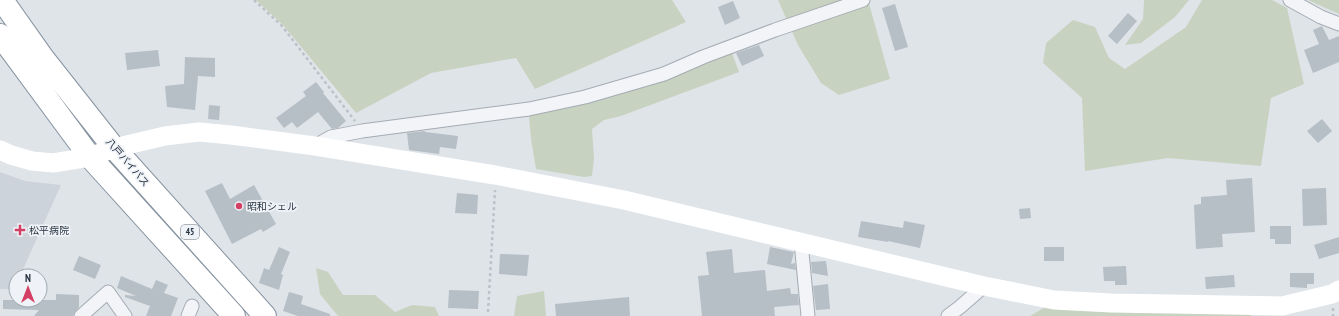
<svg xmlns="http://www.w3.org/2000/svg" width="1339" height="316" font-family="'PT Sans Narrow','Noto Sans JP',sans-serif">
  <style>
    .built { fill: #cdd3db }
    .green { fill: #c7d3c0 }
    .building { fill: #b6bec6 }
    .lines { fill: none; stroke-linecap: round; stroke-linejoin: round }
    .street-casing { stroke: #a4abb3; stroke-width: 15 }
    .highway-casing { stroke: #8693a0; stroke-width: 24 }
    .path { stroke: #bdc2c8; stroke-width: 2.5; stroke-dasharray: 3 3; stroke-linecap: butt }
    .street { stroke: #f2f4f7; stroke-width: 13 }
    .secondary { stroke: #fff; stroke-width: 19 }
    .highway { stroke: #fff; stroke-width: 22 }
    .poi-dot { fill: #d43f64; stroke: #eff3f7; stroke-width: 1.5 }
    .labels { text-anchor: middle; stroke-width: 3.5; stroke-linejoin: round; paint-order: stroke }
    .shield { fill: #eff3f7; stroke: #636d78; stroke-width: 1 }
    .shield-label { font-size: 9px; font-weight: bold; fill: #273341 }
    .street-label { font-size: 10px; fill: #273341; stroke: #eff3f7 }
    .poi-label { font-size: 10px; fill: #273341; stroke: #eff3f7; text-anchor: start }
  </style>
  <rect width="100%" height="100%" fill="#dfe4e9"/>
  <path class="built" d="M 0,172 L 25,181 L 61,185 L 20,276 L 16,276 L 16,284 L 14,289 L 0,289 Z"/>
  <path class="green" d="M 256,0 L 672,0 L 686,22 L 535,89 L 516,58 L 431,73 L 356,113 L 283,25 Z
    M 778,0 L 868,0 L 890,79 L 839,95 L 821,83 L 798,45 Z
    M 1144,0 L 1189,0 L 1175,17 L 1141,43 L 1125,45 L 1143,19 Z
    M 1202,0 L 1272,0 L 1287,8 L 1304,84 L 1271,98 L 1261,166 L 1168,158 L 1085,171 L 1082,98 L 1043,63 L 1046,43 L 1073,20 L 1095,27 L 1109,58 L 1125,69 L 1186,27 Z
    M 1308,0 L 1339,0 L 1339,14 L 1310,1 Z
    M 732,53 L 739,72 L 621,116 L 604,120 L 592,129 L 594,158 L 592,176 L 584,177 L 536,169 L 531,139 L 529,117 L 533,114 L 675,75 Z
    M 316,268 L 328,272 L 343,295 L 375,295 L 395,312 L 412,305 L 435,307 L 439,316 L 338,316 L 320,294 Z
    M 544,291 L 546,316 L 514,316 L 517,296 Z
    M 1047,306 L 1246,313 L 1252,316 L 1030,316 Z"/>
  <path class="building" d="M 733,1 L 740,18 L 725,25 L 718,7 Z
    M 895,4 L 908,47 L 895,51 L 882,8 Z
    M 1128,13 L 1137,21 L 1117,44 L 1108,36 Z
    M 1322,26 L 1329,40 L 1339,36 L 1339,62 L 1313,73 L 1304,50 L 1319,44 L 1313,30 Z
    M 759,45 L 764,56 L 742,66 L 736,53 Z
    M 158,50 L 160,66 L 127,70 L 125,53 Z
    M 185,57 L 215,58 L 215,77 L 198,76 L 195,110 L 167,107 L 165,86 L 184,84 Z
    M 316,82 L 324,92 L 323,93 L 346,121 L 338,128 L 332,129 L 318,112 L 297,128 L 292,122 L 284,128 L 276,118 L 306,96 L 303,92 Z
    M 209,105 L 220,106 L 219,120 L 208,119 Z
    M 1322,119 L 1332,131 L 1318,143 L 1307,131 Z
    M 425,131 L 425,132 L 458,136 L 456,149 L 440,147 L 439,154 L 409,150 L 407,133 Z
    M 1252,178 L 1255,232 L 1222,234 L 1223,247 L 1196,249 L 1194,205 L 1201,204 L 1201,197 L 1227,195 L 1226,180 Z
    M 222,183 L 230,199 L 254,185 L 276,224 L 263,232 L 261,229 L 232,244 L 205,191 Z
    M 1326,188 L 1327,225 L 1303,226 L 1302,189 Z
    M 457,193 L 478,195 L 477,214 L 455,213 Z
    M 1030,208 L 1031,218 L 1020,219 L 1019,209 Z
    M 861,221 L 903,228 L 904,221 L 925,225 L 920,248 L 888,241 L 888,242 L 858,237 Z
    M 1270,226 L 1291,226 L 1291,244 L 1275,244 L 1275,239 L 1270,239 Z
    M 1339,237 L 1339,253 L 1319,259 L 1314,245 Z
    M 279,247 L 290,252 L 281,274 L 283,275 L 279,290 L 259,283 L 264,268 L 269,270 Z
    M 770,247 L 794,252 L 791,264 L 795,263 L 796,270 L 767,264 Z
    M 1044,247 L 1064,247 L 1064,261 L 1044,261 Z
    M 732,249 L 734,273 L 765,270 L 767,291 L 790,288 L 791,294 L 798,294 L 799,305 L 774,307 L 775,316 L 702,316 L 698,276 L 709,275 L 706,252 Z
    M 500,254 L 529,255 L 527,276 L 499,274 Z
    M 79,256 L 101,265 L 95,279 L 73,270 Z
    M 826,261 L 828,276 L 812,273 L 811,262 Z
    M 1126,266 L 1127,285 L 1115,285 L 1115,281 L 1104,281 L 1103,267 Z
    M 1290,273 L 1314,273 L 1314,284 L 1307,284 L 1307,288 L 1290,287 Z
    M 1234,275 L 1235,287 L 1206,289 L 1205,277 Z
    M 121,276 L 152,289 L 156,280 L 168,285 L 164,293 L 178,298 L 171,316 L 146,316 L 150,306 L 125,297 L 125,295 L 136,296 L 117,288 Z
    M 828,284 L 830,309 L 816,310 L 813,286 Z
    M 449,290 L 479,291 L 478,309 L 448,308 Z
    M 289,292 L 303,296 L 301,304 L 330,314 L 330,316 L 298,316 L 283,311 Z
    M 56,294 L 79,295 L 79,307 L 74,313 L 73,316 L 34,316 L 39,310 L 3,309 L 3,300 L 56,300 Z
    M 629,297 L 630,316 L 556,316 L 555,304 Z"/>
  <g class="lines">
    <defs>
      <path id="street" d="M 1290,0 L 1321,17 L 1339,24
        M 315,146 L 331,137 L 362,131 L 529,109 L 585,97 L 664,74 L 703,57 L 775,30 L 863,0
        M 801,242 L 808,316
        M 81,316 L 108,292 L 125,316
        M 188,316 L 192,306
        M 948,316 L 960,307 L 984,286"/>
      <path id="highway" d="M 2,0 L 43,58 L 114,148 L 265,316
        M 0,35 L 90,157 L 234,316"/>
    </defs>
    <use href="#street" class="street-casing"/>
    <use href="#highway" class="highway-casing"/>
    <path class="path" d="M 254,0 L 282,26 L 355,121
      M 1333,308 L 1333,316
      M 488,312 L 495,190"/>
    <use href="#street" class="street"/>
    <path class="secondary" d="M 0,150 L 11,155 L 32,161 L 53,163 L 90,157 L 114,148 L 165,136 L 199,132 L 231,135 L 315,146 L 495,175 L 624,200 L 984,286 L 1054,300 L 1111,303 L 1282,306 L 1332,294 L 1339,290"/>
    <use href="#highway" class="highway"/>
  </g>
  <g class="poi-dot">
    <circle cx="239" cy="206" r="4"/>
    <path d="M18 224h4v4h4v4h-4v4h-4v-4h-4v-4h4z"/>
  </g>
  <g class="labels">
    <rect class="shield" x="181" y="225" width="18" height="14" rx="3"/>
    <g class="shield-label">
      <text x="190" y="235">45</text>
    </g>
    <g class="street-label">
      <text transform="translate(128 162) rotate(49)" y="4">八戸バイパス</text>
    </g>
    <g class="poi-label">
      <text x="247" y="210">昭和シェル</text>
      <text x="29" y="234">松平病院</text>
    </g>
  </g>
  <g transform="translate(28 288)"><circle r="19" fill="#eff3f7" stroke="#9fa6ae"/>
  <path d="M0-3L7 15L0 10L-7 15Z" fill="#d43f64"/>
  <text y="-6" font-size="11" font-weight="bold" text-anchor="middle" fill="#273341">N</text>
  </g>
</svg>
